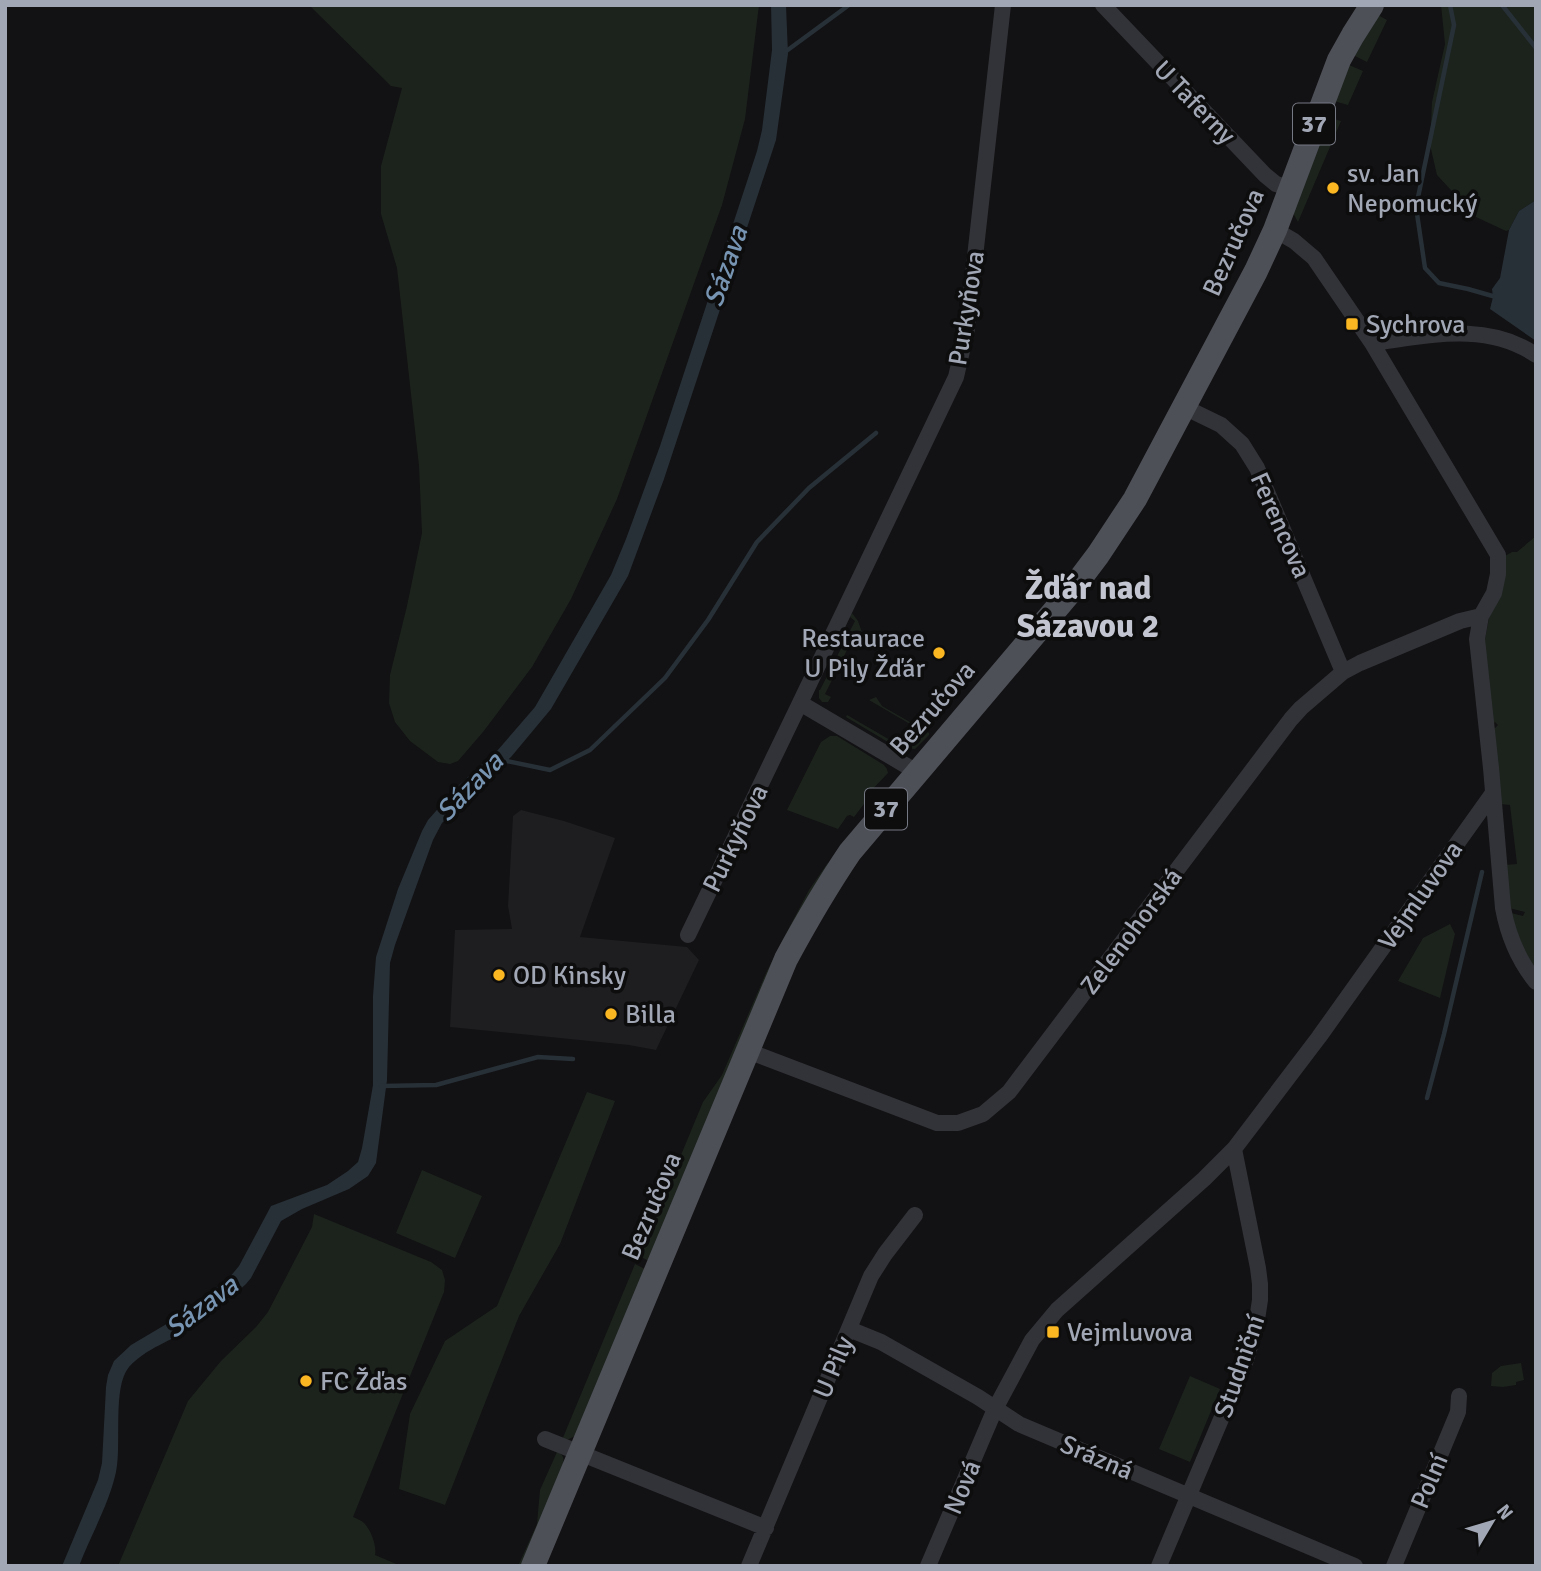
<svg xmlns="http://www.w3.org/2000/svg" width="1541" height="1571" font-family="Signika,sans-serif">
  <style>
    .built { fill: #1e1d20 }
    .green { fill: #1c231d }
    .water { fill: #273037 }
    .lines { fill: none; stroke-linecap: round; stroke-linejoin: round }
    .stream { stroke: #273037; stroke-width: 4.5 }
    .street { stroke: #323338; stroke-width: 16 }
    .primary { stroke: #4e5058; stroke-width: 24 }
    .poi-dot { fill: #fbb722; stroke: #0d0d0e; stroke-width: 2.5 }
    .labels { text-anchor: middle; stroke-width: 7; stroke-linejoin: round; paint-order: stroke }
    .shield { fill: #0d0d0e; stroke: #757983; stroke-width: 2 }
    .shield-label { font-size: 24px; font-weight: bold; fill: #a2a7b5 }
    .street-label { font-size: 26px; fill: #a2a7b5; stroke: #0d0d0e }
    .poi-label { font-size: 26px; fill: #a2a7b5; stroke: #0d0d0e; text-anchor: start }
    .water-label { font-size: 28px; font-style: italic; fill: #7795b2; stroke: #0d0d0e }
    .district-label { font-size: 33px; font-weight: bold; fill: #c3c6d0; stroke: #0d0d0e }
  </style>
  <rect width="100%" height="100%" fill="#121113"/>
  <path class="built" d="M 521,810 L 564,821 L 615,838 L 580,937 L 687,947 L 699,960 L 656,1050 L 629,1045 L 450,1027 L 455,930 L 512,929 L 508,906 L 513,816 Z"/>
  <path class="green" d="M 309,5 L 759,5 L 745,119 L 722,205 L 617,499 L 571,599 L 532,667 L 483,732 L 458,761 L 450,764 L 438,762 L 410,741 L 395,722 L 389,703 L 390,675 L 407,606 L 422,533 L 419,466 L 397,268 L 381,214 L 381,166 L 402,88 L 391,86 Z
    M 1441,5 L 1536,5 L 1536,200 L 1519,211 L 1509,230 L 1506,231 L 1476,217 L 1437,175 L 1430,145 L 1432,102 L 1445,44 Z
    M 1378,15 L 1387,20 L 1367,62 L 1353,55 Z
    M 1349,65 L 1363,71 L 1348,105 L 1334,101 Z
    M 1327,117 L 1341,121 L 1298,222 L 1293,213 Z
    M 1536,536 L 1536,973 L 1519,946 L 1507,912 L 1523,916 L 1525,912 L 1509,908 L 1504,865 L 1517,864 L 1510,805 L 1500,804 L 1491,732 L 1498,725 L 1495,722 L 1491,726 L 1484,645 L 1489,618 L 1505,556 L 1512,552 L 1517,552 Z
    M 852,613 L 858,621 L 864,638 L 861,644 L 852,640 L 825,694 L 831,697 L 828,702 L 822,702 L 819,698 L 819,690 L 820,690 L 855,621 L 850,617 Z
    M 876,697 L 882,706 L 929,733 L 929,735 L 915,749 L 898,748 L 846,717 L 847,715 L 897,744 L 905,732 L 912,732 L 915,727 L 869,700 Z
    M 830,736 L 837,736 L 884,765 L 887,769 L 888,773 L 865,797 L 867,800 L 854,817 L 850,815 L 847,816 L 838,829 L 787,810 L 821,742 Z
    M 829,861 L 817,889 L 649,1261 L 639,1256 L 703,1102 L 722,1075 L 766,973 L 782,941 L 809,890 Z
    M 1450,924 L 1455,934 L 1440,998 L 1398,981 L 1423,938 Z
    M 587,1092 L 615,1101 L 560,1244 L 519,1316 L 445,1505 L 399,1489 L 410,1414 L 445,1341 L 497,1306 Z
    M 422,1170 L 482,1196 L 455,1258 L 396,1233 Z
    M 314,1214 L 431,1262 L 442,1270 L 445,1280 L 444,1292 L 353,1517 C 357,1519 361,1520 364,1523 C 371,1530 377,1546 375,1555 L 401,1566 L 118,1566 L 188,1401 L 221,1361 L 256,1327 L 268,1312 L 312,1227 Z
    M 635,1264 L 645,1269 L 575,1436 L 567,1440 L 562,1440 Z
    M 1521,1363 L 1524,1380 L 1516,1382 L 1516,1385 L 1503,1387 L 1491,1386 L 1492,1373 L 1501,1366 Z
    M 1190,1376 L 1220,1389 L 1190,1462 L 1159,1449 Z
    M 557,1452 C 564,1455 564,1458 563,1465 L 522,1566 L 518,1566 L 537,1524 L 540,1490 Z"/>
  <path class="water" d="M 771,5 L 786,5 L 788,54 L 776,140 L 664,479 L 628,576 L 551,709 L 511,757 L 442,823 L 433,840 L 395,945 L 390,963 L 387,1080 L 376,1163 L 368,1176 L 349,1189 L 302,1209 L 281,1221 L 251,1278 L 246,1284 C 229,1299 211,1315 192,1327 C 172,1341 146,1348 129,1367 C 112,1387 122,1445 116,1472 C 109,1504 91,1535 79,1566 L 62,1566 L 98,1480 L 102,1463 L 106,1387 L 108,1375 L 114,1361 L 131,1345 L 180,1316 L 229,1278 L 239,1266 L 271,1206 L 327,1185 L 348,1171 L 358,1162 L 362,1148 L 373,1085 L 373,996 L 376,957 L 398,889 L 422,831 L 428,820 L 459,785 L 497,751 L 535,707 L 611,575 L 626,539 L 660,446 L 757,151 L 762,130 L 772,50 Z
    M 1536,200 L 1536,341 L 1490,309 L 1493,297 L 1492,289 L 1500,278 L 1509,230 L 1519,211 Z"/>
  <g class="lines">
    <path class="stream" d="M 1450,5 L 1454,25 L 1416,207 L 1425,268 L 1439,283 L 1468,289 L 1496,297
      M 1502,5 L 1536,48
      M 785,52 L 849,5
      M 502,760 L 550,770 L 590,750 L 665,678 L 708,620 L 757,542 L 809,488 L 876,433
      M 381,1086 L 436,1085 L 538,1057 L 573,1059
      M 1427,1098 L 1444,1034 L 1482,872"/>
    <path class="street" d="M 1103,5 L 1265,175 L 1276,184 L 1290,188
      M 1275,230 L 1294,241 L 1314,258 L 1372,343 L 1498,555 L 1498,574 L 1494,593 L 1481,616 L 1477,639 L 1491,768 L 1503,908 C 1508,935 1519,961 1536,982
      M 1372,343 C 1428,336 1486,321 1536,355
      M 1184,407 L 1221,425 L 1242,444 L 1257,468 L 1343,672
      M 917,772 L 800,703 L 956,377 L 967,329 L 1003,5
      M 688,935 L 800,703
      M 748,1051 L 937,1123 L 958,1123 L 983,1114 L 1009,1092 L 1291,719 L 1301,708 L 1343,672 L 1360,663 L 1460,621 L 1481,616
      M 849,1329 L 881,1342 L 978,1397 L 1019,1424 L 1355,1566
      M 545,1439 L 766,1528
      M 749,1566 L 871,1276 L 885,1254 L 915,1215
      M 928,1566 L 995,1409 L 1032,1340 L 1057,1310 L 1204,1179 L 1234,1149 L 1319,1037 L 1493,793
      M 1159,1566 L 1246,1360 L 1256,1326 L 1260,1300 L 1260,1284 L 1258,1268 L 1234,1149
      M 1394,1566 L 1458,1412 L 1459,1396"/>
    <path class="primary" d="M 533,1566 L 786,959 C 806,922 827,886 850,852 L 1067,596 L 1098,555 L 1135,499 L 1256,271 L 1275,230 L 1339,60 L 1353,35 L 1372,5"/>
  </g>
  <g class="poi-dot">
    <circle cx="1333" cy="188" r="7"/>
    <rect x="1345" y="317" width="14" height="14" rx="3.5"/>
    <circle cx="939" cy="653" r="7"/>
    <circle cx="499" cy="975" r="7"/>
    <circle cx="611" cy="1014" r="7"/>
    <rect x="1046" y="1325" width="14" height="14" rx="3.5"/>
    <circle cx="306" cy="1381" r="7"/>
  </g>
  <g class="labels">
    <g class="shield">
      <rect x="1293" y="103.5" width="42" height="41" rx="5"/>
      <rect x="865" y="788.5" width="42" height="41" rx="5"/>
    </g>
    <g class="shield-label">
      <text x="1314" y="132">37</text>
      <text x="886" y="817">37</text>
    </g>
    <g class="street-label">
      <text transform="translate(1195 102) rotate(46)" y="9">U Taferny</text>
      <text transform="translate(1233 242) rotate(-66)" y="9">Bezručova</text>
      <text transform="translate(966 308) rotate(-81)" y="9">Purkyňova</text>
      <text transform="translate(1281 525) rotate(66)" y="9">Ferencova</text>
      <text transform="translate(932 708) rotate(-49)" y="9">Bezručova</text>
      <text transform="translate(735 838) rotate(-64)" y="9">Purkyňova</text>
      <text transform="translate(1420 895) rotate(-55)" y="9">Vejmluvova</text>
      <text transform="translate(1131 931) rotate(-53)" y="9">Zelenohorská</text>
      <text transform="translate(651 1206) rotate(-67)" y="9">Bezručova</text>
      <text transform="translate(1239 1366) rotate(-71)" y="9">Studniční</text>
      <text transform="translate(833 1367) rotate(-67)" y="9">U Pily</text>
      <text transform="translate(1097 1457) rotate(23)" y="9">Srázná</text>
      <text transform="translate(1429 1481) rotate(-67)" y="9">Polní</text>
      <text transform="translate(962 1487) rotate(-67)" y="9">Nová</text>
    </g>
    <g class="poi-label">
      <text x="1347" y="182">sv. Jan<tspan x="1347" dy="30">Nepomucký</tspan></text>
      <text x="1366" y="333">Sychrova</text>
      <text x="925" y="647" text-anchor="end">Restaurace<tspan x="925" dy="30">U Pily Žďár</tspan></text>
      <text x="513" y="984">OD Kinsky</text>
      <text x="625" y="1023">Billa</text>
      <text x="1067" y="1341">Vejmluvova</text>
      <text x="320" y="1390">FC Žďas</text>
    </g>
    <g class="water-label">
      <text transform="translate(725 266) rotate(-71)" y="10">Sázava</text>
      <text transform="translate(469 786) rotate(-46)" y="10">Sázava</text>
      <text transform="translate(201 1306) rotate(-37)" y="10">Sázava</text>
    </g>
    <g class="district-label">
      <text x="1088" y="599">Žďár nad<tspan x="1088" dy="38">Sázavou 2</tspan></text>
    </g>
  </g>
  <rect width="1541" height="1571" fill="none" stroke="#a2a7b5" stroke-width="14"/>
  <g transform="translate(1492 1522) rotate(52)" stroke="#0d0d0e" stroke-width="5" paint-order="stroke">
  <path d="M0-5L12 26L0 18L-12 26Z" fill="#a2a7b5"/>
  <text y="-10" font-size="19" font-weight="bold" text-anchor="middle" fill="#a2a7b5">N</text>
  </g>
</svg>
